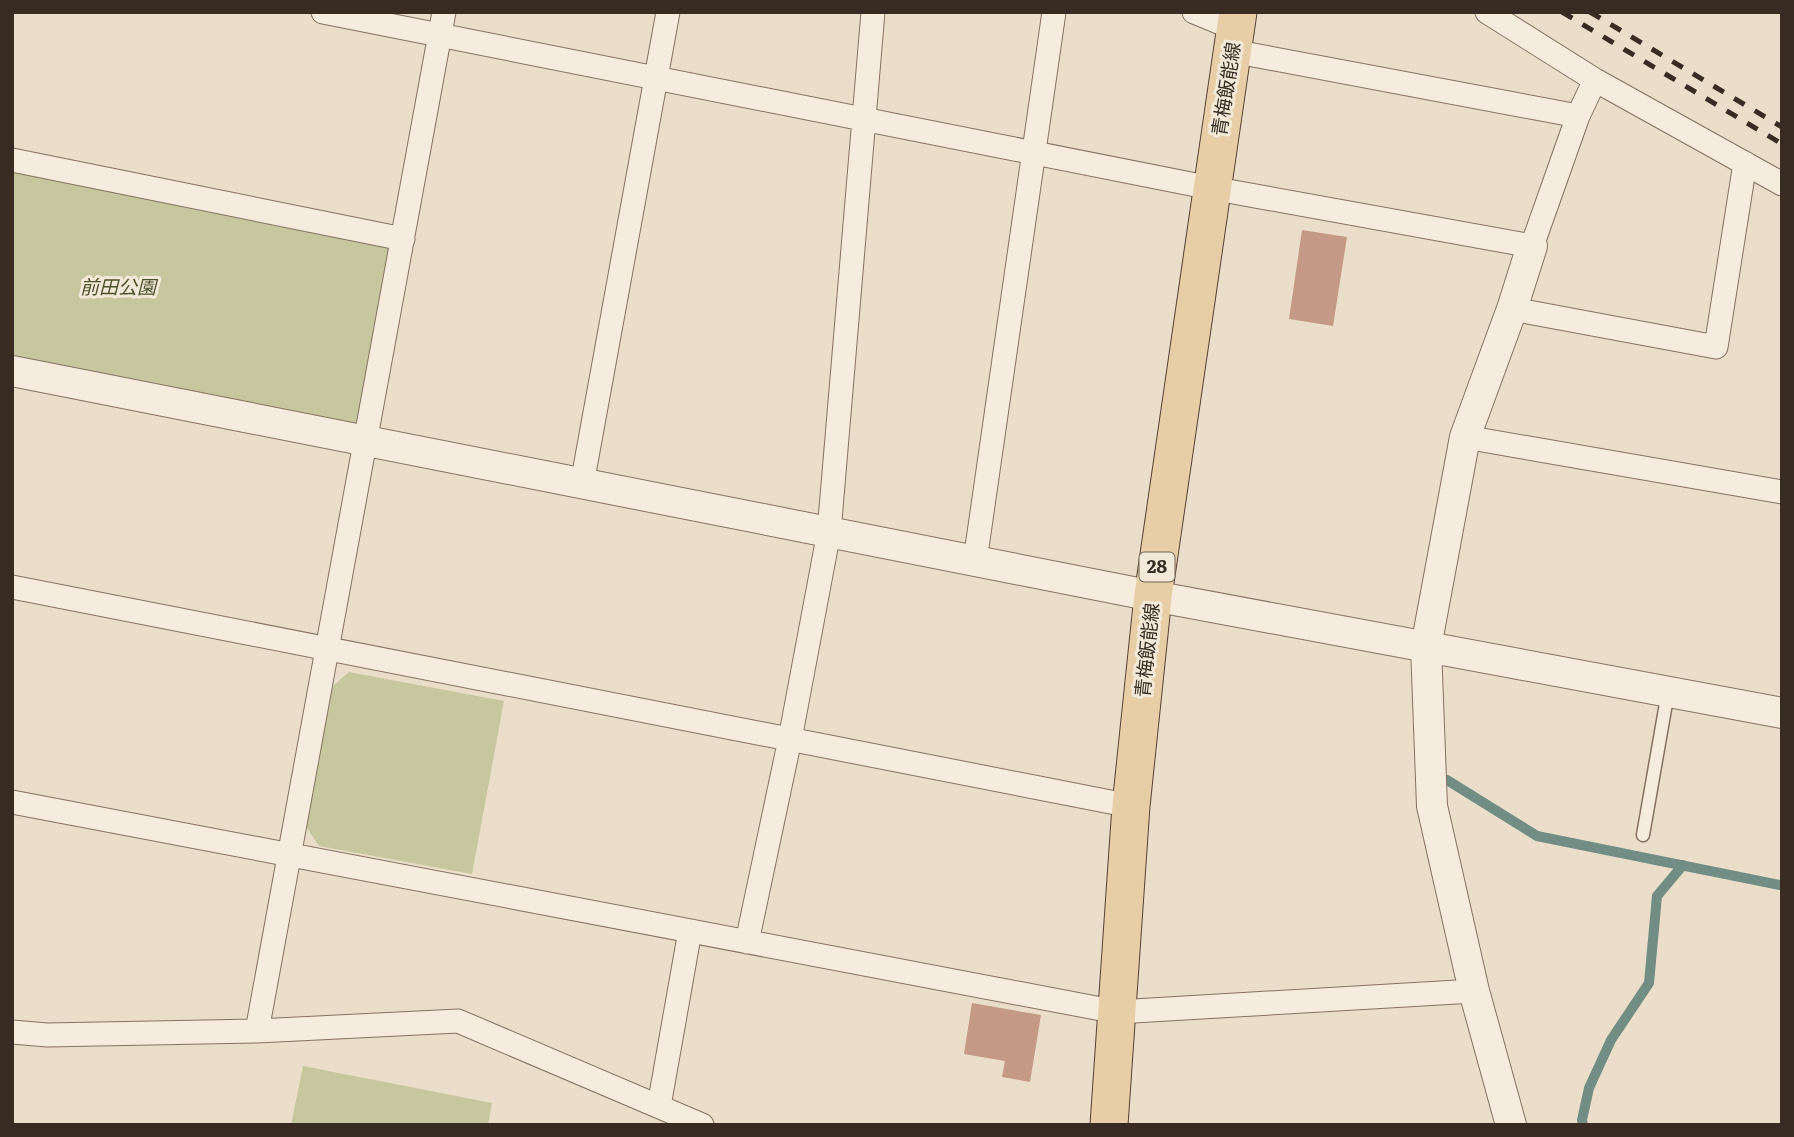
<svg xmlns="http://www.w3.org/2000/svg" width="1794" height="1137" font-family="Literata,'Noto Sans JP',serif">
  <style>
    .green { fill: #c6c79f }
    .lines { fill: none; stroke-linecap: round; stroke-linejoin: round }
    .stream { stroke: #718d84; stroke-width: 10 }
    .building { fill: #c49985 }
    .service-casing { stroke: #857160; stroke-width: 15 }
    .minor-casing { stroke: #857160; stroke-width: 25 }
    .tertiary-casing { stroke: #857160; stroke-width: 32 }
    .primary-casing { stroke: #544034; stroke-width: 39 }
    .service { stroke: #f6ecdd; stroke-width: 12 }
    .minor { stroke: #f6ecdd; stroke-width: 23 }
    .tertiary { stroke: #f6ecdd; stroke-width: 30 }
    .primary { stroke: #e8cea7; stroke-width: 37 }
    .rail { stroke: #372b22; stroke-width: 5; stroke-dasharray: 12 12; stroke-linecap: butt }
    .labels { text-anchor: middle; stroke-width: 6; stroke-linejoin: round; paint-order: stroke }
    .shield { fill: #f2e9d9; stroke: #6f6459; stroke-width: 2 }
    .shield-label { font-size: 18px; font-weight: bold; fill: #372b22 }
    .street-label { font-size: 19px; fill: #372b22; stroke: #f2e9d9 }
    .park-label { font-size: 19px; font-style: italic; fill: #4b512b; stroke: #f2e9d9 }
  </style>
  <rect width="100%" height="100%" fill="#eadeca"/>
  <path class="green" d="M 12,160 L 403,239 L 365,441 L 12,371 Z
    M 349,672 L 504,701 L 472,874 L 319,846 L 305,825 L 333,686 Z
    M 303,1066 L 492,1103 L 488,1125 L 291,1125 Z"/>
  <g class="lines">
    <path class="stream" d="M 1447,780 L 1537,836 L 1780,885
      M 1583,1125 L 1582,1120 L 1589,1088 L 1611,1040 L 1649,983 L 1657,896 L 1683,865"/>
  </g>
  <path class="building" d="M 1302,230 L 1347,237 L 1333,326 L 1289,319 Z
    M 972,1003 L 1041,1015 L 1030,1082 L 1002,1077 L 1005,1061 L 964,1054 Z"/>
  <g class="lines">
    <defs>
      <path id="service" d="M 1643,835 L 1668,692"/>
      <path id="minor" d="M 323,12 L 1211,188 L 1532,246 L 1578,116 L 1595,80
        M 1194,12 L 1235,29
        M 1487,12 L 1595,80 L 1782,184
        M 1232,51 L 1578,116
        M 12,160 L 403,239
        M 1512,309 L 1716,347 L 1745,163
        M 1465,437 L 1782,492
        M 582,484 L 668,12
        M 975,561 L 1054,12
        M 12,587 L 1131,806
        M 12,802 L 1117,1012 L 1474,991
        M 747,942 L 790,739 L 829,532 L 873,12
        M 257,1031 L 444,12
        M 12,1032 L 47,1035 L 257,1031 L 458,1021 L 702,1125
        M 659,1106 L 690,931"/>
      <path id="tertiary" d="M 12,371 L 1153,596 L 1782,713
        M 1511,1125 L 1474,991 L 1432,806 L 1426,647 L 1465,437 L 1512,309 L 1532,246"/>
      <path id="primary" d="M 1109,1125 L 1131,806 L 1153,596 L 1238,12"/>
    </defs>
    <use href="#service" class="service-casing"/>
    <use href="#minor" class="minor-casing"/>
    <use href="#tertiary" class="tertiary-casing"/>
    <use href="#primary" class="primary-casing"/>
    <use href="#service" class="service"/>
    <use href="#minor" class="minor"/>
    <use href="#tertiary" class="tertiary"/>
    <use href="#primary" class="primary"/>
    <path class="rail" d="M 1562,12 L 1782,144
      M 1590,12 L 1782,127"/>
  </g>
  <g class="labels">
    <rect class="shield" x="1139.5" y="552.5" width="35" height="29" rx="5"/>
    <g class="shield-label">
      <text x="1157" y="573">28</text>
    </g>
    <g class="street-label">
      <text transform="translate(1226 89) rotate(-81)" y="7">青梅飯能線</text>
      <text transform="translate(1147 650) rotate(-84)" y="7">青梅飯能線</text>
    </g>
    <g class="park-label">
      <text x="118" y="294">前田公園</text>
    </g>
  </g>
  <rect width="1794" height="1137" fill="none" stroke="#372b22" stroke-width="28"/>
</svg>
